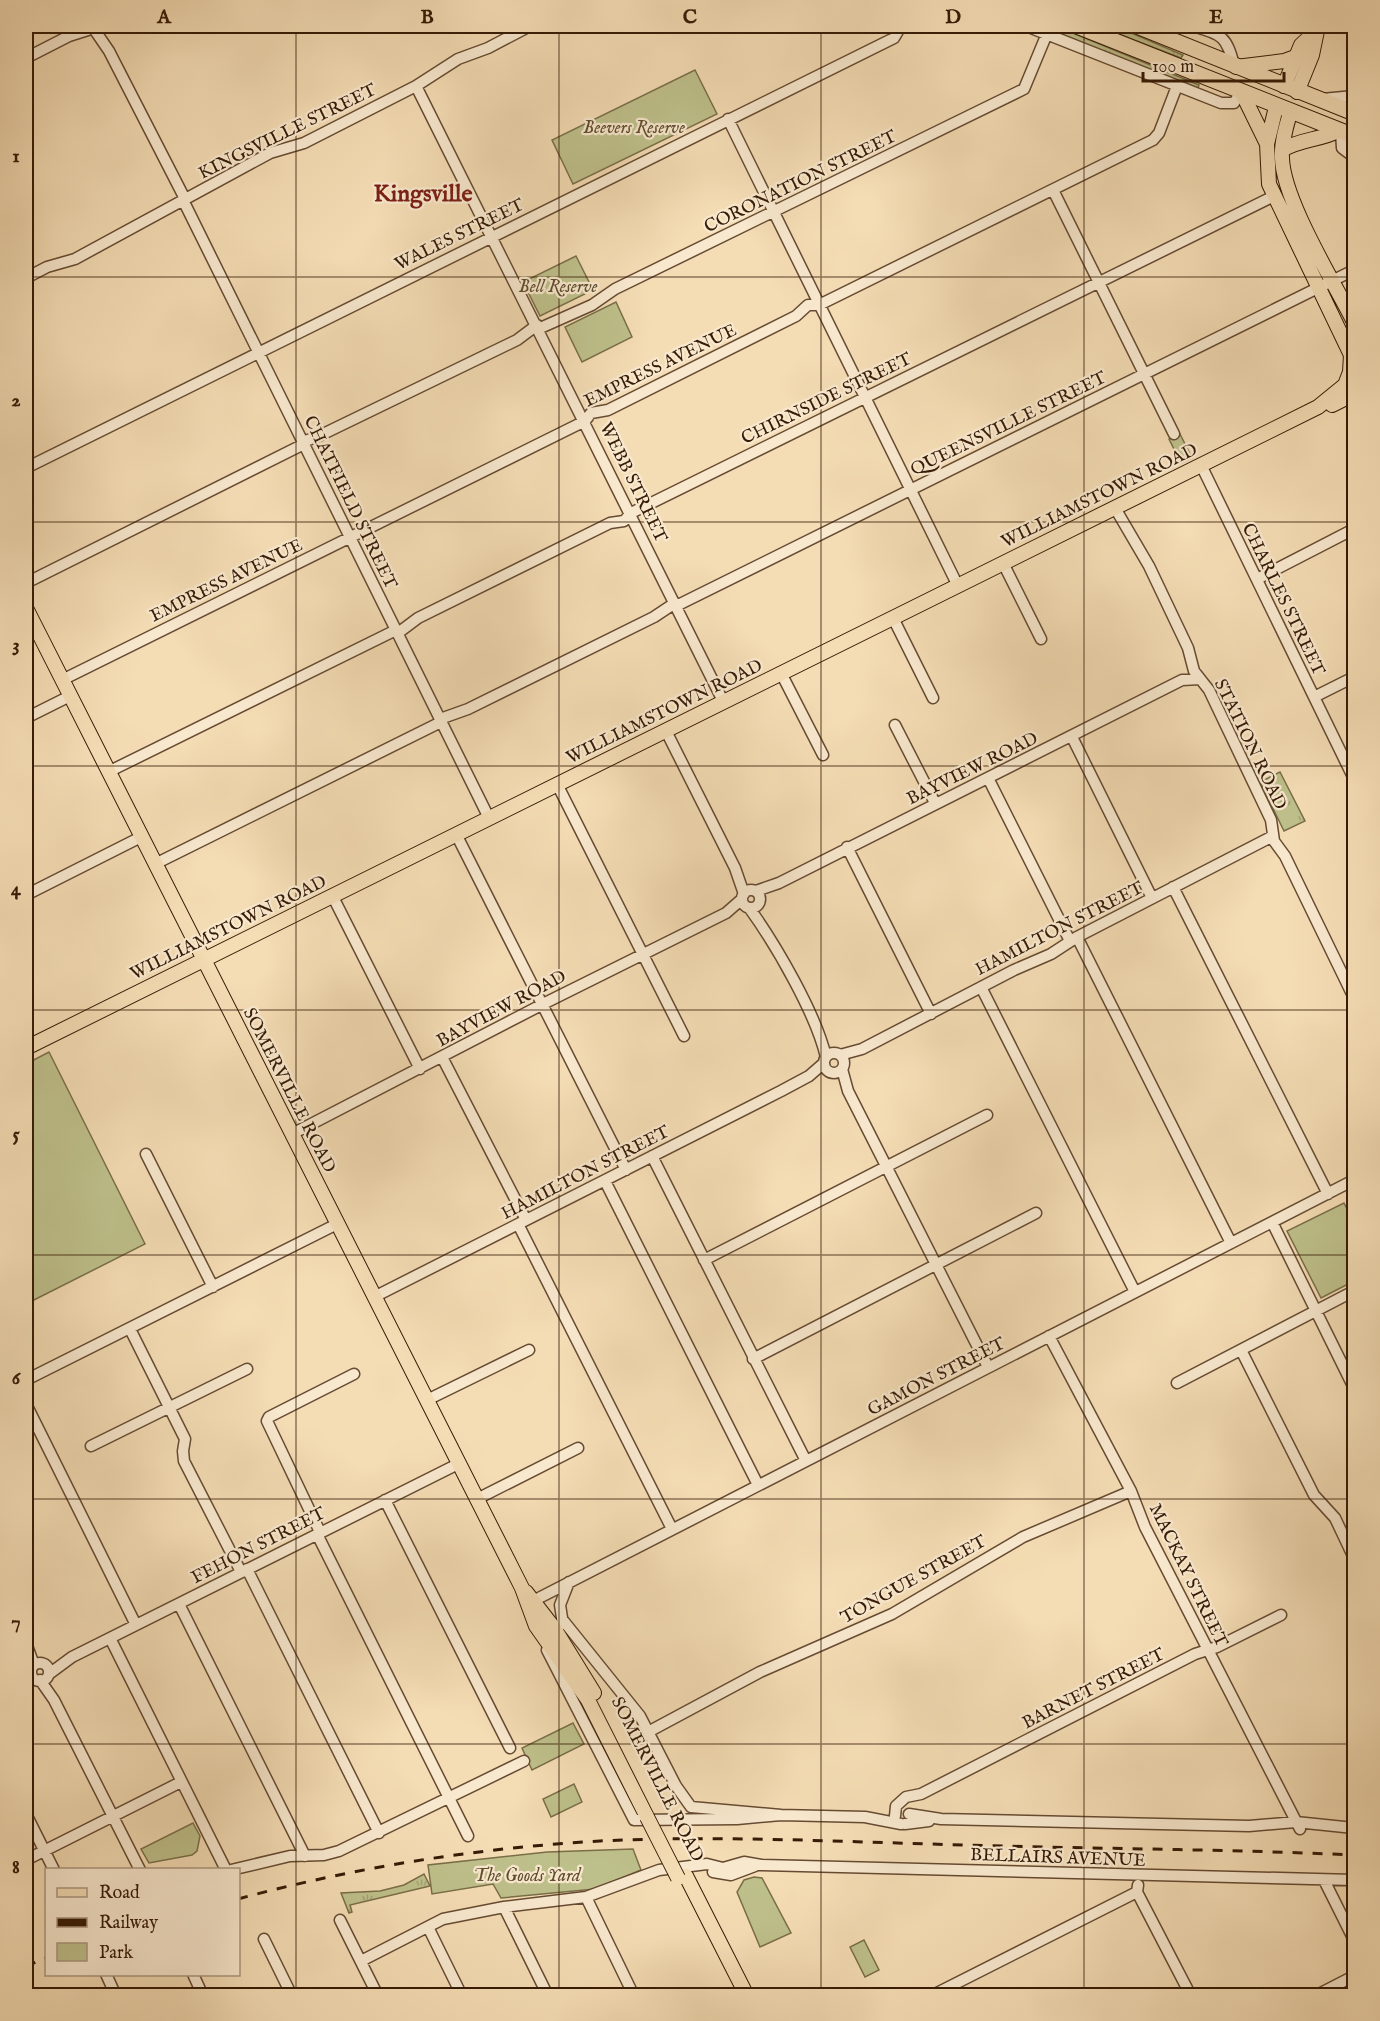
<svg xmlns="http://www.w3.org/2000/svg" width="1380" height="2021" font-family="'IM FELL English',serif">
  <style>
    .grass { fill: url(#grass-tufts); stroke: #7a6e48; stroke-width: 1.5 }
    .park { fill: #bec08b; stroke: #7a6e48; stroke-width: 1.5 }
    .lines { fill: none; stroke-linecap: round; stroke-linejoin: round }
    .minor-casing { stroke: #664b32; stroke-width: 13 }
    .major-casing { stroke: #361b06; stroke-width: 16 }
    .highway-casing { stroke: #361b06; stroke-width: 17 }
    .minor { stroke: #f8e8ce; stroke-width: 10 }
    .major { stroke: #f4dcb4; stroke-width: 14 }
    .highway { stroke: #f4dcb4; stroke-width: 15 }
    .rail { stroke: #361b06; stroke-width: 3; stroke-dasharray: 10 10; stroke-linecap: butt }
    .major-bridge-casing { stroke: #361b06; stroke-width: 16; stroke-linecap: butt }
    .major-bridge { stroke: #f4dcb4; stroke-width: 14 }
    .grid { fill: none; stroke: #361b06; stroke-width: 1.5; stroke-opacity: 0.55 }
    .labels { text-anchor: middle; stroke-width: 4.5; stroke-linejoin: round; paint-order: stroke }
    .park-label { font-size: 18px; font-style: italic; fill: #5f4d2e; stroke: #f8e8ce }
    .street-label { font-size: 18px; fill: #361b06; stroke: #f8e8ce }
    .district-label { font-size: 24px; font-weight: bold; fill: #7a1f14; stroke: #f8e8ce }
    .neatline { fill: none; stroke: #361b06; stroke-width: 2 }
    .grid-label { font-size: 20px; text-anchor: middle; font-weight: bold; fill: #361b06 }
  </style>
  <defs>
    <pattern id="grass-tufts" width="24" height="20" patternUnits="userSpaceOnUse" patternTransform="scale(1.5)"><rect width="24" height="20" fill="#bec08b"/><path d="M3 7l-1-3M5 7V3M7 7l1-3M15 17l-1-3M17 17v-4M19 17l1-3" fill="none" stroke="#a4a476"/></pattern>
  </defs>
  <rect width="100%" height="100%" fill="#f4dcb4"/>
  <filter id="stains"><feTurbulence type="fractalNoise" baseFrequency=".00333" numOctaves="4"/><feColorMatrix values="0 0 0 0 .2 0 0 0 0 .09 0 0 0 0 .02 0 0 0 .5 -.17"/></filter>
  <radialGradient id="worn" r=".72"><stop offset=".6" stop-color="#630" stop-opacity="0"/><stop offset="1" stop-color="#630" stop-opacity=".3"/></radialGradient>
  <path class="grass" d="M 1037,26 L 1056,26 L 1199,85 L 1198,88 Z
    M 1098,26 L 1115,26 L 1183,55 L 1181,58 Z
    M 1280,772 L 1305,821 L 1284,831 L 1260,782 Z
    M 424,1874 L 430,1886 L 350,1905 L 352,1912 L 349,1913 L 341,1893 L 380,1891 L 404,1885 Z"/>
  <path class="park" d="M 695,70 L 717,114 L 573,184 L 552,140 Z
    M 576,256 L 593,290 L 540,316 L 523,282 Z
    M 616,302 L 632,337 L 582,362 L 565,327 Z
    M 1180,434 L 1192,458 L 1181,463 L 1169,439 Z
    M 49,1052 L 145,1244 L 26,1304 L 26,1064 Z
    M 1344,1203 L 1354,1223 L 1354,1281 L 1321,1298 L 1287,1231 Z
    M 573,1723 L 584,1744 L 532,1770 L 522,1748 Z
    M 574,1784 L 582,1802 L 551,1817 L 543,1799 Z
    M 193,1823 L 200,1836 L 197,1851 L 192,1855 L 149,1863 L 141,1849 Z
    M 633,1849 L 641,1870 L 595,1889 L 501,1898 L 493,1884 L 432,1894 L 428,1865 L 547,1852 Z
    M 754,1877 L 762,1878 L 791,1933 L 760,1947 L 737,1892 L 744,1880 Z
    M 864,1940 L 879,1970 L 865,1977 L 850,1947 Z"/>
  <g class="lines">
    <defs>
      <path id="minor" d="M 1026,26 L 1221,103 L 1234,103 L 1241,92
        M 1193,26 C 1222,35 1226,35 1234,65
        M 96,32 L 109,51 L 185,199
        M 26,58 L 69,36 L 88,30
        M 416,86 L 723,701
        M 1322,99 L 1354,96
        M 728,119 L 958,586
        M 1341,131 L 1342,148 L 1354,157
        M 1053,190 L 1174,434
        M 183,200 L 489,818
        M 26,278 L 47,267 L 75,259 L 270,153 L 304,143 L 416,86 L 458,59 L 488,48 L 530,26
        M 538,329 L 592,305 L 615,289 L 1024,89 L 1046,36
        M 303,442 L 321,435 L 517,340 L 537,325
        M 1201,465 L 1354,779
        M 26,468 L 894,38 L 901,26
        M 1115,508 L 1149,566 L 1188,648 L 1194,671 L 1209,690 L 1271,820 L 1274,841 L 1285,856 L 1354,998
        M 1003,563 L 1041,639
        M 1257,579 L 1354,529
        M 26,583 L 304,444
        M 676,606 L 1354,270
        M 893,618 L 933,698
        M 398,633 L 418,618 L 610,523 L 624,521 L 631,513 L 1274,196
        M 781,673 L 823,755
        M 62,680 L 585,421 L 591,413 L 608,410 L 796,316 L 808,305 L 819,305 L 1153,140 L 1159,133 L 1177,86
        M 1314,697 L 1354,677
        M 26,718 L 70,696
        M 440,719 L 468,709 L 654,617 L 675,603
        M 895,725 L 935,803
        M 666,731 L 735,868 L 744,894
        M 1072,737 L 1152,898
        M 108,772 L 396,630
        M 988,778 L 1070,941
        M 557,784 L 684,1036
        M 456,834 L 626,1170
        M 847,847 L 931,1014
        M 155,864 L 441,722
        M 1173,887 L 1328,1194
        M742 899a9 9 0 1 1 18 0a9 9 0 1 1-18 0Z
        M 756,891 L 779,883 L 1182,680 L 1200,679
        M 26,895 L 141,837
        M 332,895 L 420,1069
        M 750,909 C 776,945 816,1014 826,1057
        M 1077,937 L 1231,1243
        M 981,987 L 1135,1292
        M824 1063a10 10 0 1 1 20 0a10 10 0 1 1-20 0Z
        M 840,1055 L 862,1049 L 1014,970 L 1051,954 L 1077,937 L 1273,836
        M 442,1057 L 526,1220
        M 842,1069 L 848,1091 L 988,1367
        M 292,1134 L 549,1001 L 726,913 L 742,899
        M 146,1154 L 213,1287
        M 652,1156 L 806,1461
        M 605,1181 L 758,1485
        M 1272,1222 L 1354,1388
        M 518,1224 L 672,1529
        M 704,1260 L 987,1115
        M 374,1297 L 781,1091 L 809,1076 L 824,1063
        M 130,1329 L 185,1439 L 183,1451 L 184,1461 L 241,1572
        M 1049,1336 L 1131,1491 L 1145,1527 L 1300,1829
        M 1241,1350 L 1314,1495 L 1335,1518 L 1354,1558
        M 753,1359 L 1036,1213
        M 26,1380 L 337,1224
        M 1177,1383 L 1354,1291
        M 427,1400 L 529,1350
        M 26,1404 L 136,1625
        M 91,1446 L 247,1369
        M 477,1499 L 578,1448
        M 385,1500 L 510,1748
        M 320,1532 L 267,1421 L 269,1417 L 354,1374
        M 317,1534 L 468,1836
        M 247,1569 L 379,1833
        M 533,1601 L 1354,1180
        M 179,1604 L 305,1856
        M 562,1619 L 640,1716 L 676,1786 L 691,1807
        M 563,1624 L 560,1605 L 569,1582
        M 110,1638 L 226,1870
        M 26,1643 L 34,1665
        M 547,1650 L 634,1820 L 737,1819 L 781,1815
        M31 1672a9 9 0 1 1 18 0a9 9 0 1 1-18 0Z
        M 49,1674 L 72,1657 L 458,1464
        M 40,1680 L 54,1700 L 140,1870
        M 648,1732 L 760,1672 L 892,1614 L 1023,1537 L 1131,1491
        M 691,1807 L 781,1815 L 865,1817 L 901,1824
        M 26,1814 L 54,1870
        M 909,1814 L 941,1819 L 1249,1826 L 1296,1822 L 1354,1828
        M 895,1816 L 896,1806 L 906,1797 L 921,1794 L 1195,1654 L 1217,1647 L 1281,1615
        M 905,1824 L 929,1821
        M 26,1860 L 181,1782
        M 723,1868 L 744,1862 L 761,1865 L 1354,1880
        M 231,1870 L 290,1856 L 324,1855 L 339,1851 L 524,1761
        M 713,1872 L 731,1875 L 755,1866
        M 1324,1880 L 1354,1940
        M 1138,1885 L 1137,1892 L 1191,1996
        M 586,1897 L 634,1996
        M 504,1907 L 548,1996
        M 340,1920 L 378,1996
        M 428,1927 L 462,1996
        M 264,1939 L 292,1996
        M 361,1961 L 443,1919 L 504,1907 L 586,1897 L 659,1870 L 707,1864 L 723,1868
        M 106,1974 L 116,1996
        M 193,1974 L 203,1996
        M 26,1992 L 27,1996
        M 931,1996 L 1137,1892
        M 1315,1996 L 1354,1976"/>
      <path id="major" d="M 1236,67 L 1284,61 L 1295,57
        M 1284,86 L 1301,45 L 1315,32
        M 1297,92 L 1312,55 L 1318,26
        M 1242,93 L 1266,142
        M 1290,113 C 1286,127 1281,143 1282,158 C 1283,200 1334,282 1354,322
        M 1282,150 C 1300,139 1320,140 1338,131
        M 1332,405 L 1354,394
        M 26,608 L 522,1588 L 536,1626 L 588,1700 L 647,1817
        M 26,1048 L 1318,407 L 1345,385 L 1350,372 L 1351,355 L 1269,184 L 1267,144 L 1276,107
        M 526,1592 L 554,1628 L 594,1693
        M 686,1876 L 747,1996"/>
      <path id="highway" d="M 1077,26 L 1354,136
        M 1137,26 L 1354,113"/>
    </defs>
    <use href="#minor" class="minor-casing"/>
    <use href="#major" class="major-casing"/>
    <use href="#highway" class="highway-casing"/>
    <use href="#minor" class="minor"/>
    <use href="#major" class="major"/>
    <use href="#highway" class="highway"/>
    <path class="rail" d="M 238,1899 C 356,1867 478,1848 600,1841 C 721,1835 844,1842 966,1845 C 1095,1849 1225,1849 1354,1855
      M 26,1966 L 46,1958"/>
    <defs>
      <path id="major-bridge" d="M 647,1817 L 678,1878"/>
    </defs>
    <use href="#major-bridge" class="major-bridge-casing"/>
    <use href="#major-bridge" class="major-bridge"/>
  </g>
  <path class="grid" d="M 296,26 L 296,1996M 559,26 L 559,1996M 821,26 L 821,1996M 1084,26 L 1084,1996M 26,277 L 1354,277M 26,522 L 1354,522M 26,766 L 1354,766M 26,1010 L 1354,1010M 26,1255 L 1354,1255M 26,1499 L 1354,1499M 26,1744 L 1354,1744"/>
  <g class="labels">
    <g class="park-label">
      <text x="634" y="133">Beevers Reserve</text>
      <text x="558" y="292">Bell Reserve</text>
      <text x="527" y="1881">The Goods Yard</text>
    </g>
    <g class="street-label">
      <text transform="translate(287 131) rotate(-26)" y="6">KINGSVILLE STREET</text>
      <text transform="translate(800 181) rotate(-26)" y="6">CORONATION STREET</text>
      <text transform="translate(459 234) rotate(-26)" y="6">WALES STREET</text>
      <text transform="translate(660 365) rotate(-26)" y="6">EMPRESS AVENUE</text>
      <text transform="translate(826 398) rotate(-26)" y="6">CHIRNSIDE STREET</text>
      <text transform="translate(1008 423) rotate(-26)" y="6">QUEENSVILLE STREET</text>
      <text transform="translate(634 482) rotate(64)" y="6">WEBB STREET</text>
      <text transform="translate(1099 495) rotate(-26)" y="6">WILLIAMSTOWN ROAD</text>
      <text transform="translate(351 502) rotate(64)" y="6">CHATFIELD STREET</text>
      <text transform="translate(226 580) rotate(-26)" y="6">EMPRESS AVENUE</text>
      <text transform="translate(1284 599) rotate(64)" y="6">CHARLES STREET</text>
      <text transform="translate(664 711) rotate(-26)" y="6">WILLIAMSTOWN ROAD</text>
      <text transform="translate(1251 744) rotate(64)" y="6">STATION ROAD</text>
      <text transform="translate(972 768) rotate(-26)" y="6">BAYVIEW ROAD</text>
      <text transform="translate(228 927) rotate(-26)" y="6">WILLIAMSTOWN ROAD</text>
      <text transform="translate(1059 928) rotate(-27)" y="6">HAMILTON STREET</text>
      <text transform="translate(501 1008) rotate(-28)" y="6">BAYVIEW ROAD</text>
      <text transform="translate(290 1090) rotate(63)" y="6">SOMERVILLE ROAD</text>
      <text transform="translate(585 1172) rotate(-27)" y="6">HAMILTON STREET</text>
      <text transform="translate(936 1376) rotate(-27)" y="6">GAMON STREET</text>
      <text transform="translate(258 1545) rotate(-27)" y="6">FEHON STREET</text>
      <text transform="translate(1189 1575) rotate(64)" y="6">MACKAY STREET</text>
      <text transform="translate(913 1579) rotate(-29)" y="6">TONGUE STREET</text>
      <text transform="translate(1093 1688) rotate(-27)" y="6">BARNET STREET</text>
      <text transform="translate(658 1779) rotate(63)" y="6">SOMERVILLE ROAD</text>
      <text transform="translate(1058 1857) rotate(2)" y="6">BELLAIRS AVENUE</text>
    </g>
    <g class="district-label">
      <text x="423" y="201">Kingsville</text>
    </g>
  </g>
  <rect width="1380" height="2021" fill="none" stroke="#f4dcb4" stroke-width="66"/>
  <rect x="45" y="1868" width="195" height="108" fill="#f8e8ce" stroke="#aa967e" stroke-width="1.5"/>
  <rect x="57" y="1888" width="30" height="9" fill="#f4dcb4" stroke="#aa967e" stroke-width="1.5"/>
  <text x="99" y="1898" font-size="18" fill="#361b06">Road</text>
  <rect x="57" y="1918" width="30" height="9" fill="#361b06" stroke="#aa967e" stroke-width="1.5"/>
  <text x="99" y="1928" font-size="18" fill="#361b06">Railway</text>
  <rect x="57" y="1943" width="30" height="18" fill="#bec08b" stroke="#aa967e" stroke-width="1.5"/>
  <text x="99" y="1958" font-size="18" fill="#361b06">Park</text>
  <path d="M1143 72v9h141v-9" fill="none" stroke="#361b06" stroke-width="3"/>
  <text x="1152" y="72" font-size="18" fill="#361b06" stroke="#f8e8ce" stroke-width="4.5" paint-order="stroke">100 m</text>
  <rect x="33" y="33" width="1314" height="1955" class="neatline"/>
  <g class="grid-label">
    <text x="164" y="23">A</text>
    <text x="427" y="23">B</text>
    <text x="690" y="23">C</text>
    <text x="953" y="23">D</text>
    <text x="1216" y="23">E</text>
    <text x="16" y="162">1</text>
    <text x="16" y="406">2</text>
    <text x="16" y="651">3</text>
    <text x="16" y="895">4</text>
    <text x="16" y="1140">5</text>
    <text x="16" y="1384">6</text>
    <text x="16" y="1628">7</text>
    <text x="16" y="1873">8</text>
  </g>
  <rect width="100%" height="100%" filter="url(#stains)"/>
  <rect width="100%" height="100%" fill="url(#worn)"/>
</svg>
